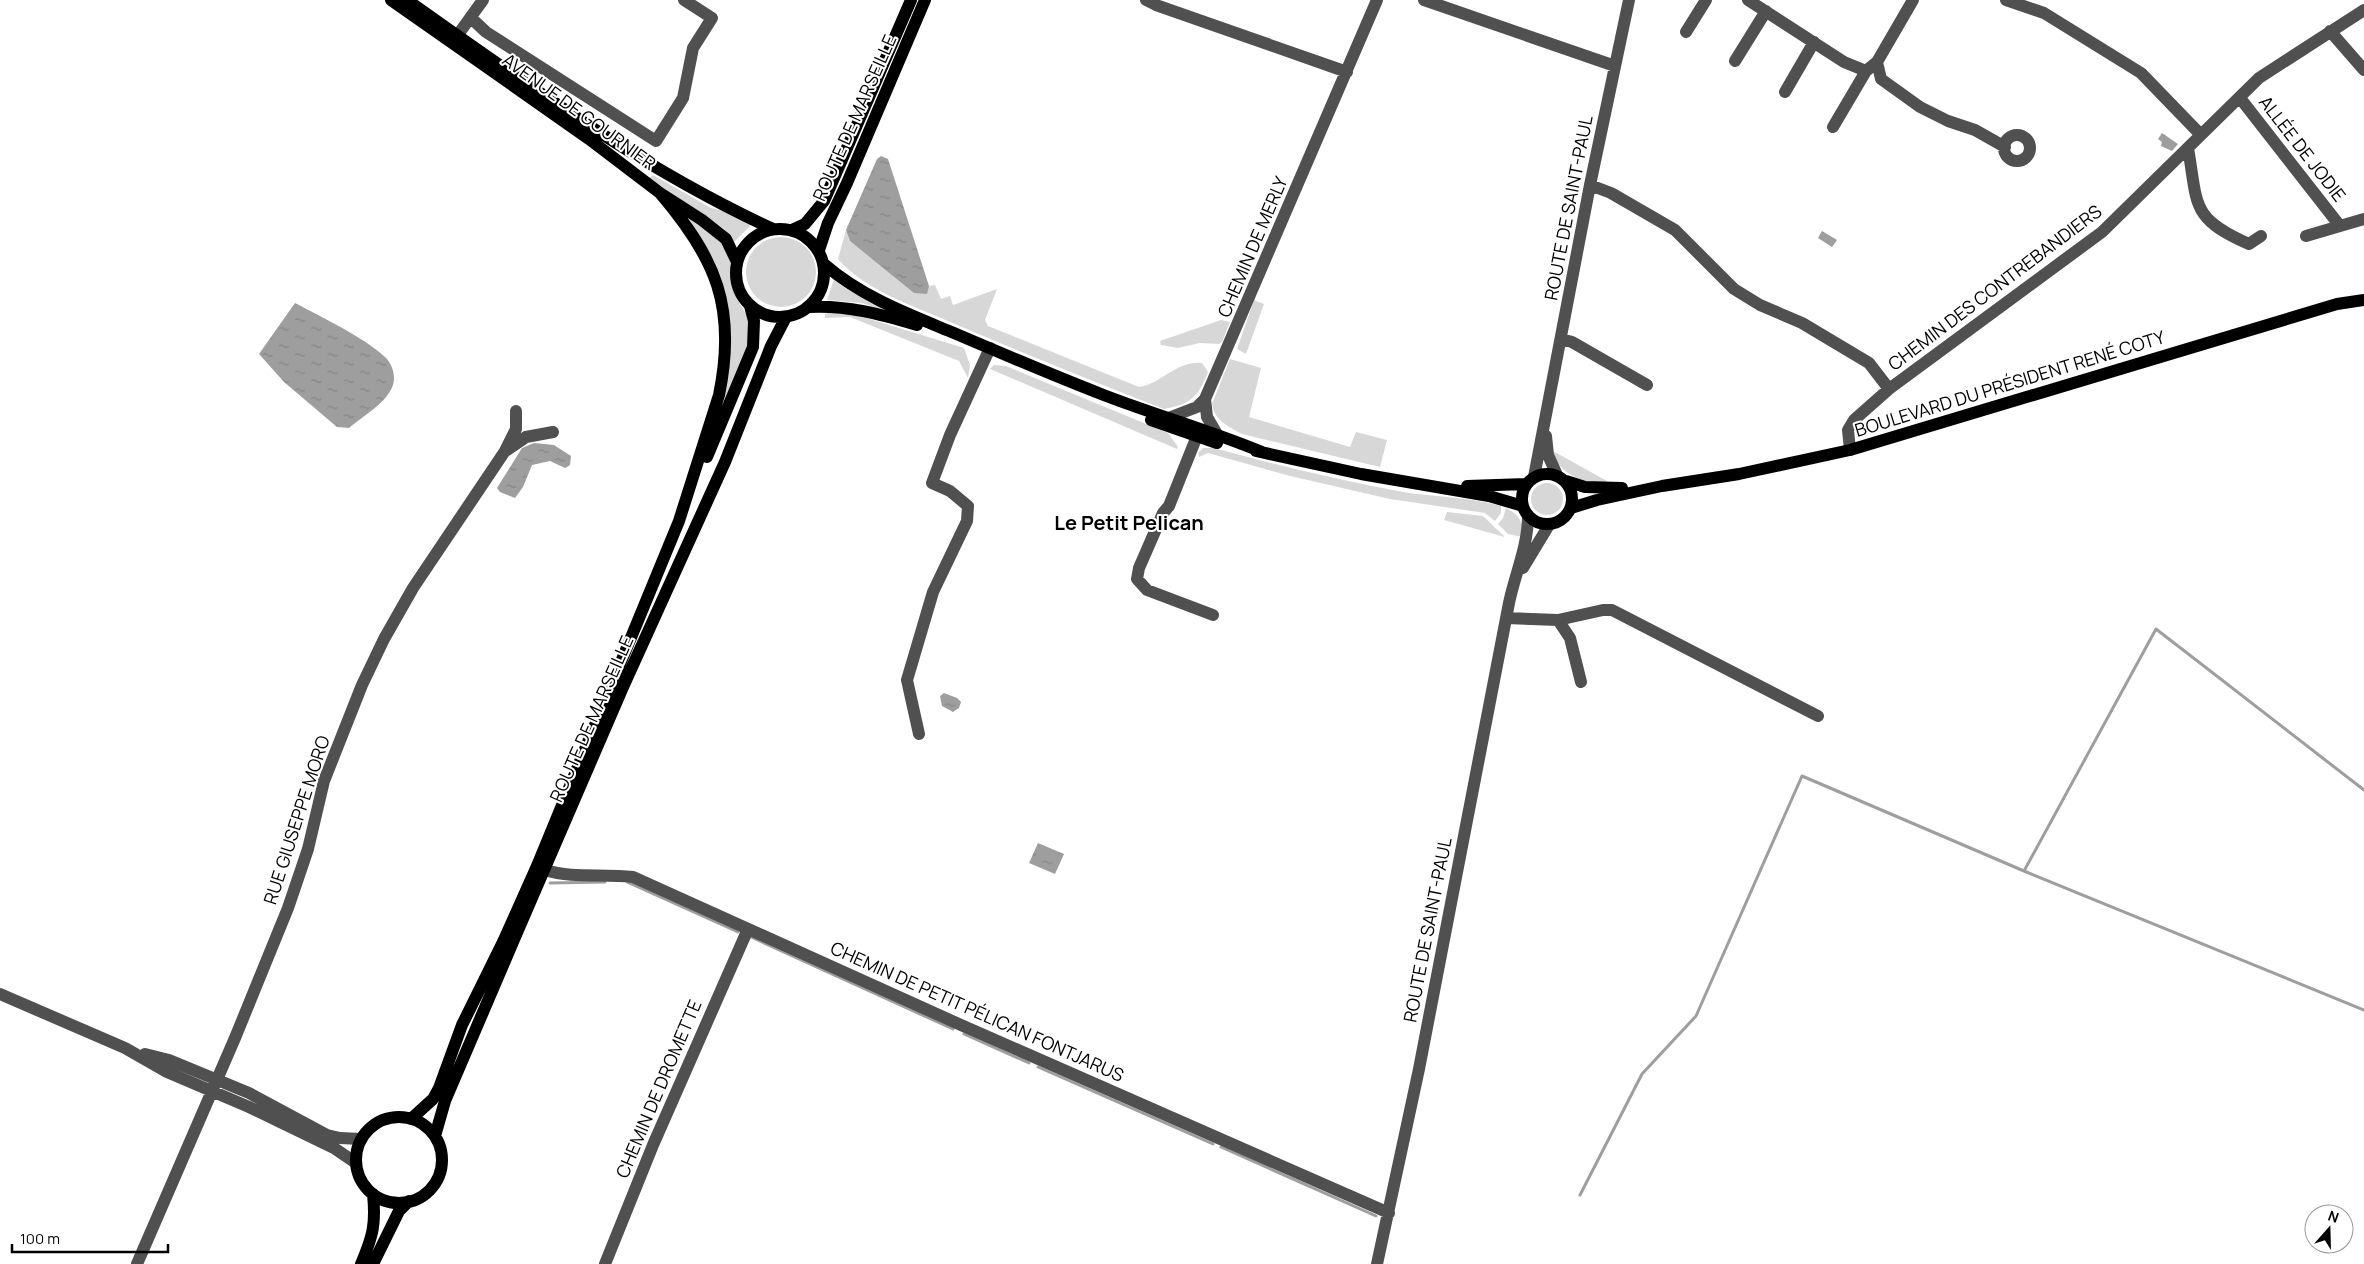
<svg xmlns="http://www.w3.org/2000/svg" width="2364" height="1264" font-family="Manrope,sans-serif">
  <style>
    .grass { fill: #d7d7d7 }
    .water { fill: url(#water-ripples) }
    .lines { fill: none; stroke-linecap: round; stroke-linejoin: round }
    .stream { stroke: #9e9e9e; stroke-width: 3 }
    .minor { stroke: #505050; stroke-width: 12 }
    .major { stroke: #000; stroke-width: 12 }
    .labels { text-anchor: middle; stroke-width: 4; stroke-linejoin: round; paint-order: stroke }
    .street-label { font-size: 18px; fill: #000; stroke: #fff }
    .quarter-label { font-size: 20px; font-weight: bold; fill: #000; stroke: #fff }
  </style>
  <defs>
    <pattern id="water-ripples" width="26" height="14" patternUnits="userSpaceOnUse" patternTransform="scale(1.25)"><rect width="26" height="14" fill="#9e9e9e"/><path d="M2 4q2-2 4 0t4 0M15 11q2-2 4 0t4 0" fill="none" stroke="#868686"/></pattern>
  </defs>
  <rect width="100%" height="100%" fill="#fff"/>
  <path class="grass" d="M 653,175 L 711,208 L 728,212 L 752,224 L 734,242 L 724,229 L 649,178 Z
    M 685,212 C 700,223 726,236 730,256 C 732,267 729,279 733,290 C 738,305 751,315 751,332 C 751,354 721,415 711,439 L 724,396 L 720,277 L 710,254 Z
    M 846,230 L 850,241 L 926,294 L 929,286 L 935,285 L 941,299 L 950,296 L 953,305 L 997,289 L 985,320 L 988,326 L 1139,387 C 1161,384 1177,360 1202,363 L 1208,372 C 1198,397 1191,404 1164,409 C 1092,381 1020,352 950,322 C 912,305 866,291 838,259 Z
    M746 272a35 35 0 1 1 70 0a35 35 0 1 1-70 0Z
    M 834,279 L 845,288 L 891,312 L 862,303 L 827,300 Z
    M 1254,300 L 1264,304 L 1246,354 L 1237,349 Z
    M 833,312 L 850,313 L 964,348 L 970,365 L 968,378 L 959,361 L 850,317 L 825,318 L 825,314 Z
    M 1221,320 L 1230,322 L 1222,342 L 1219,344 L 1200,343 L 1178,348 L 1161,345 L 1160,341 Z
    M 1230,359 L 1261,368 L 1249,417 L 1350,447 L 1356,432 L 1387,440 L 1380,467 L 1242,434 C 1229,427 1214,420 1212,404 Z
    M 994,365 L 1006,366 L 1168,433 L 1178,447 L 1177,449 L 990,369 Z
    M 1203,448 L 1214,448 C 1276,465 1339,480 1403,492 C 1435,497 1469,497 1501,506 L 1501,513 L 1495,521 L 1485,513 L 1390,499 L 1290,476 L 1208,453 L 1199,457 L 1198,453 Z
    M 1553,451 L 1607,481 L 1603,485 C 1581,481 1559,475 1553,451 Z
    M1531 499a16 16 0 1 1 32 0a16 16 0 1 1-32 0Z
    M 1506,508 C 1519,514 1524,523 1523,537 L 1508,534 L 1498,524 L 1503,518 Z
    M 1447,512 L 1483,516 L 1505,537 L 1444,520 Z"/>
  <path class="water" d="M 2162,133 L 2178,144 L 2172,151 L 2161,146 L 2162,142 L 2158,139 Z
    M 881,156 L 888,159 L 929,286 L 927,294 L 914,293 L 850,241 L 846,230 L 877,159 Z
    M 1822,231 L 1837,240 L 1832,247 L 1818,238 Z
    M 295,303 C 323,318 362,336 385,357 C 392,363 396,376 393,385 C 387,403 363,416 349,428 L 337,427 L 284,382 L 259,354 Z
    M 534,443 L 554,445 L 571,456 L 570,465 L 565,468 L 550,461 L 532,465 L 523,487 L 515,498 L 500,492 L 497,488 L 522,448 Z
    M 944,693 L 957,698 L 961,702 L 959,708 L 953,712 L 942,706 L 940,696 Z
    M 1038,843 L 1064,854 L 1055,874 L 1029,863 Z"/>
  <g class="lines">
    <path class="stream" d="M 2024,871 L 2364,1010
      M 627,882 L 738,932
      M 550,883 L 605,882
      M 751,937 L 953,1029
      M 964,1034 L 1029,1063
      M 1038,1067 L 1213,1144
      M 1221,1147 L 1376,1216
      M 1580,1195 L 1642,1074 L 1696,1016 L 1802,776 L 2024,871 L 2156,629 L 2364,790"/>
    <path class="minor" d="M 1146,0 L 1156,5 L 1347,72
      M 1424,0 L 1615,66
      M 1748,0 L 1844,62 L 1866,71 L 1877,62 L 1913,0
      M 2006,0 L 2044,13 L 2141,73 L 2201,135
      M 471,18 L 486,32 L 656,141 L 683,98 L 693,48 L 712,18 L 684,0
      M 2330,31 L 2364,70
      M 1686,32 L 1706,0
      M 457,36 L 483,0
      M 1735,61 L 1766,11
      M 1877,62 L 1881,79 L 1920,107 L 1948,121 L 1975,130 L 2005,147
      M 1785,92 L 1814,42
      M 2240,98 L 2340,226 L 2364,219
      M 1833,127 L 1866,71
      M2004 148a13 13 0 1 1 26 0a13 13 0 1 1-26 0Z
      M 2188,148 C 2198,205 2190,218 2249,244 L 2261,236
      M 1590,185 L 1611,193 L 1675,230 L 1734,289 L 1760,305 L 1802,323 L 1869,363 L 1889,389
      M 2306,236 L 2340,226
      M 1561,339 L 1572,342 L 1647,385
      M 1205,399 L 1207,417 L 1217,434
      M 1171,417 L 1197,407 L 1205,399 L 1377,0
      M 1197,436 L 1169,506 L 1163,513 L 1139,568 L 1137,579 L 1147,590 L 1213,615
      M 1546,436 L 1548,455 L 1557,475
      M 507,450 L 526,437 L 553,432
      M 1850,450 L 1848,430 L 1854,420 L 1889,389 L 2102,232 L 2259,78 L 2364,10
      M 1534,477 L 1590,185 L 1629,0
      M 1523,568 L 1549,525
      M 1506,618 L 1558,620 L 1603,610 L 1612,610 L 1818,716
      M 1558,620 L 1570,638 L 1581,682
      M 919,734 L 907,680 L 933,592 L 967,521 L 968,506 L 950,491 L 932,483 L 950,435 L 990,348
      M 545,870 C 574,879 604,873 633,877 L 961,1025 L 1389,1213
      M 0,994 L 125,1048 L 167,1072 L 249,1107 L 334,1148 L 356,1163
      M 145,1054 L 169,1060 L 249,1093 L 327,1135 L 340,1138 L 361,1139
      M 137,1264 L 235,1038 L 288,908 L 308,849 L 324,781 L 362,685 L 384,639 L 413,588 L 505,451 L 516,429 L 516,411
      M 605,1264 L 653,1145 L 748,929
      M 1377,1264 L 1419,1069 L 1509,603 C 1515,574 1528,546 1528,516"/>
    <path class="major" d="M 391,0 L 589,139 L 660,193 L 702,220 L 726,239 L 737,262
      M 407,0 C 525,83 642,169 773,229
      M736 273a44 44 0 1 1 88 0a44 44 0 1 1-88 0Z
      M 792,230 L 805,224 L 824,201 L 911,0
      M 819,250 L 828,223 L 847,183 L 925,0
      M 824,264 C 862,297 908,314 954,333 C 1003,354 1052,375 1101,394 C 1155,415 1209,430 1262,452
      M 809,307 C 847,305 880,314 917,325
      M 1151,420 L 1217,443
      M 1256,451 L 1361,474 L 1489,496 L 1523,506
      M 707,457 L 753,347 L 754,321 L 750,306
      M1522 499a25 25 0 1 1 50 0a25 25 0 1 1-50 0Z
      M 1566,481 L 1585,487 L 1622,488
      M 1467,486 L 1526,484
      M 1571,508 L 1597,500 L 1662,486 L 1739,474 L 1850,450 L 2337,304 L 2364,300
      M356 1160a43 43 0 1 1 86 0a43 43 0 1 1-86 0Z
      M 411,1119 L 433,1099 L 439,1088 L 462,1025 L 503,942 L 537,866 L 679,521 L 719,395 C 737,308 716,258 660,193
      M 435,1136 L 445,1101 L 513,942 L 623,687 L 725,462 L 771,346 L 786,317
      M 361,1264 C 373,1236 376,1224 373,1194
      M 373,1264 L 399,1211 L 409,1201"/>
  </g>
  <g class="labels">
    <g class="street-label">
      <text transform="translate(579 112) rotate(36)" y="6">AVENUE DE GOURNIER</text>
      <text transform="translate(855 118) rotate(-66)" y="6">ROUTE DE MARSEILLE</text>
      <text transform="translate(2302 149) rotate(52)" y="6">ALLÉE DE JODIE</text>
      <text transform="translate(1569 208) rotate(-79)" y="6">ROUTE DE SAINT-PAUL</text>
      <text transform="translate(1253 247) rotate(-67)" y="6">CHEMIN DE MERLY</text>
      <text transform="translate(1995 288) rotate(-37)" y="6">CHEMIN DES CONTREBANDIERS</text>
      <text transform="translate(2010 384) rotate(-17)" y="6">BOULEVARD DU PRÉSIDENT RENÉ COTY</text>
      <text transform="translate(592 719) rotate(-66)" y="6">ROUTE DE MARSEILLE</text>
      <text transform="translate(297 820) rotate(-72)" y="6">RUE GIUSEPPE MORO</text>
      <text transform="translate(1428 930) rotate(-79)" y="6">ROUTE DE SAINT-PAUL</text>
      <text transform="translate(977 1012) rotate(24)" y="6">CHEMIN DE PETIT PÉLICAN FONTJARUS</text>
      <text transform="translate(659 1089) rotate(-67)" y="6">CHEMIN DE DROMETTE</text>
    </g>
    <g class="quarter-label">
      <text x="1129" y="530">Le Petit Pelican</text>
    </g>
  </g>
  <g transform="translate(2329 1229) rotate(20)"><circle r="24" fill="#ffffff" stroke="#999999"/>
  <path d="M0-4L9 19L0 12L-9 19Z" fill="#000000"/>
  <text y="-8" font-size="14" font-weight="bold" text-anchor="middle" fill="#000000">N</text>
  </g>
  <path d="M12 1244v8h156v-8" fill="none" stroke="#000000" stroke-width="2.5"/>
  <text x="20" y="1244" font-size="15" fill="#000000" stroke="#ffffff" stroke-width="4" paint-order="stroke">100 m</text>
</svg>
